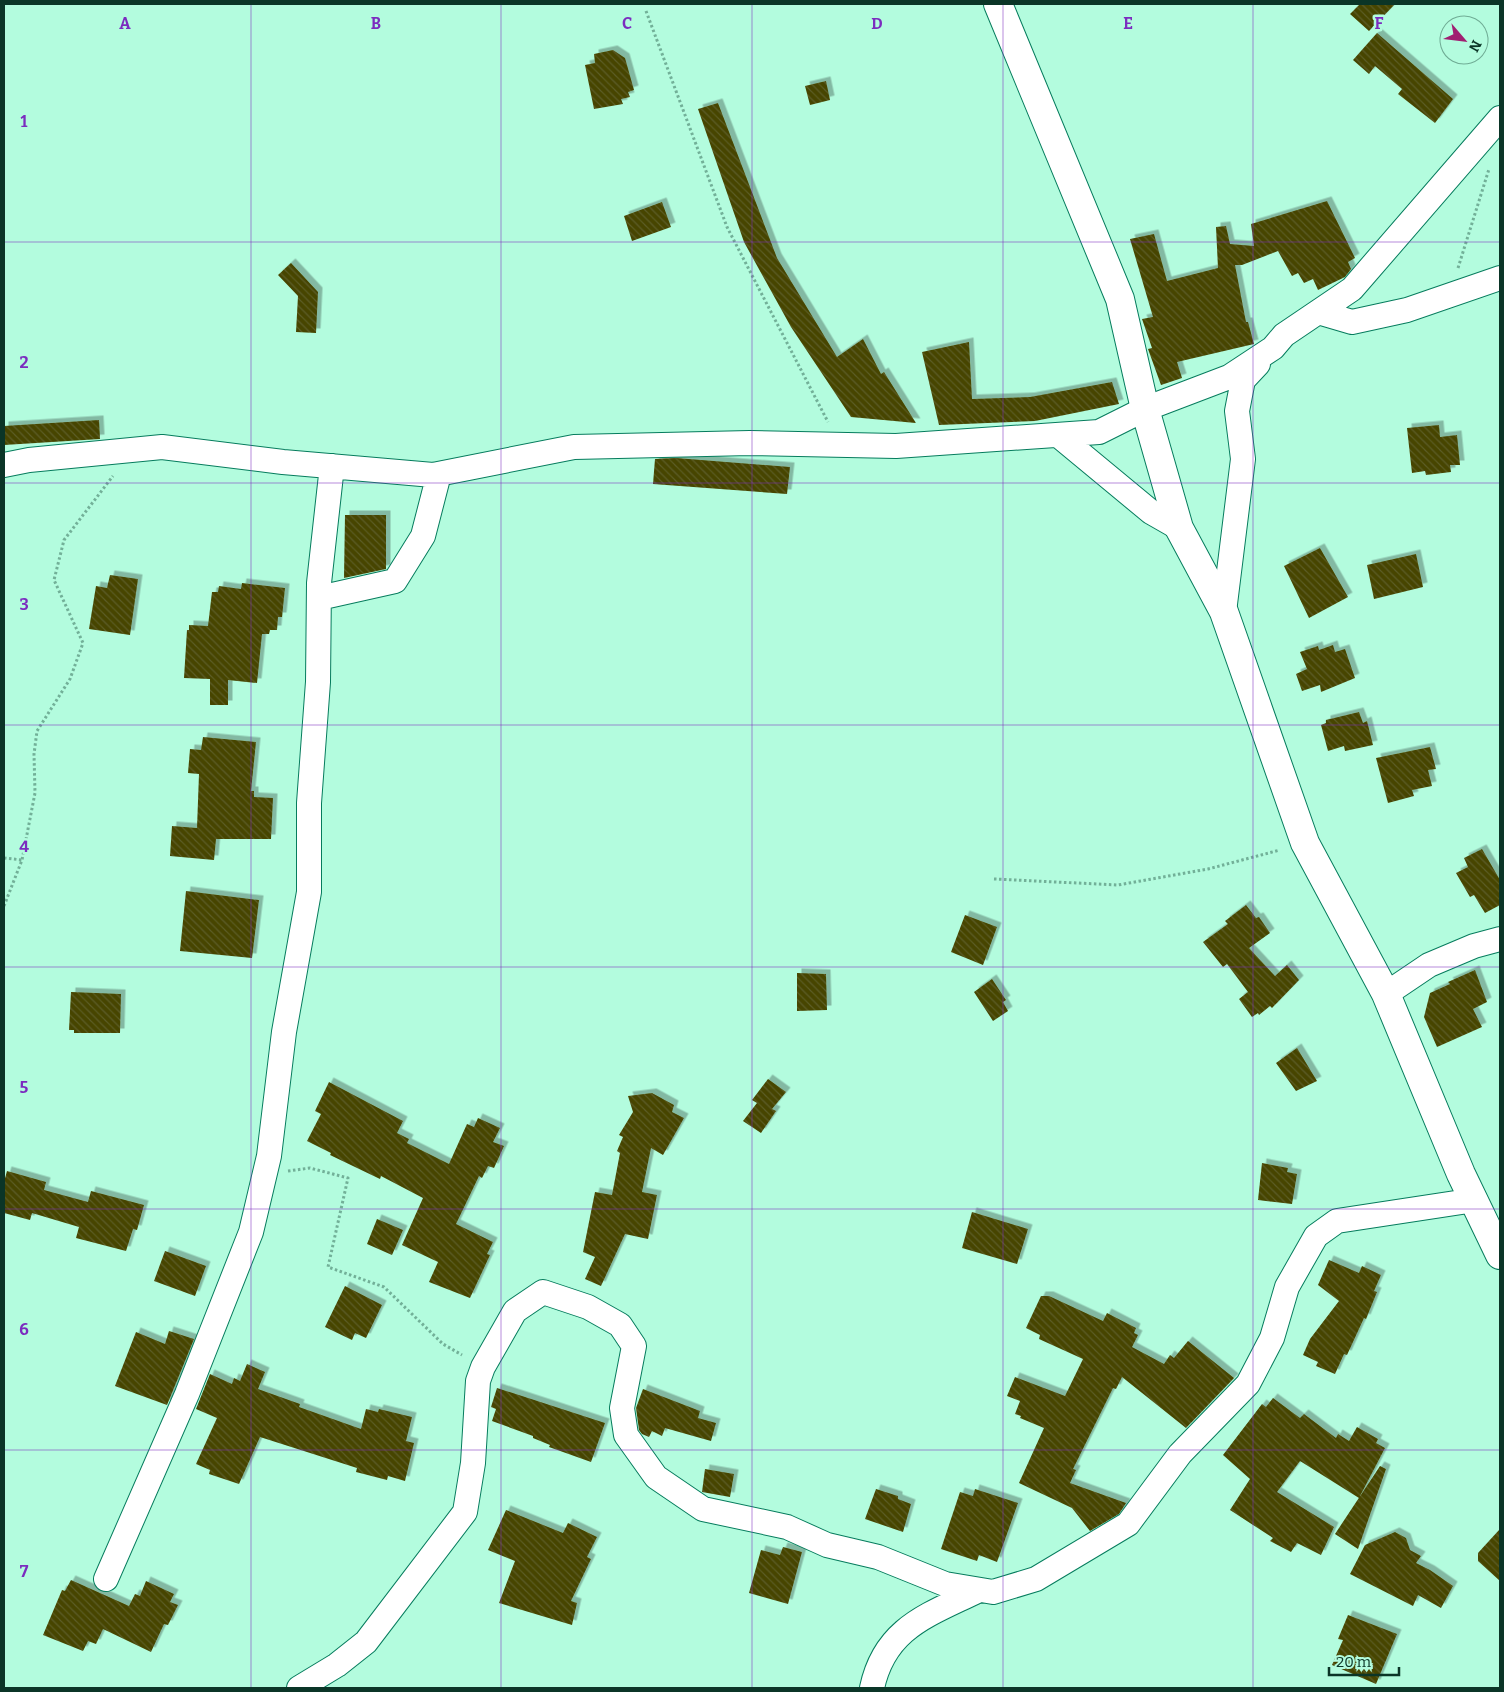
<svg xmlns="http://www.w3.org/2000/svg" width="1504" height="1692" font-family="Bitter,serif">
  <style>
    .building { fill: url(#building-back-hatch); filter: url(#shadow) }
    .lines { fill: none; stroke-linecap: round; stroke-linejoin: round }
    .minor-casing { stroke: #067c5d; stroke-width: 26 }
    .tertiary-casing { stroke: #067c5d; stroke-width: 30 }
    .path { stroke: #72b098; stroke-width: 3; stroke-dasharray: 2.5 2.5; stroke-linecap: butt }
    .minor { stroke: #fff; stroke-width: 24 }
    .tertiary { stroke: #fff; stroke-width: 28 }
    .grid { fill: none; stroke: #7b2cbf; stroke-width: 1; stroke-opacity: 0.55 }
    .grid-label { font-size: 16px; text-anchor: middle; font-weight: bold; fill: #7b2cbf; stroke: #b3fcde; stroke-width: 5; stroke-linejoin: round; paint-order: stroke }
  </style>
  <defs>
    <pattern id="building-back-hatch" width="6" height="6" patternUnits="userSpaceOnUse" patternTransform="scale(1.25)"><rect width="6" height="6" fill="#464400"/><path d="M-1 5l2 2M0 0l6 6M5-1l2 2" fill="none" stroke="#5c5d26"/></pattern>
    <filter id="shadow"><feDropShadow dx="4.5" dy="-4.5" stdDeviation="0" flood-color="#0004"/></filter>
  </defs>
  <rect width="100%" height="100%" fill="#b3fcde"/>
  <path class="building" d="M 1360,4 L 1395,4 L 1369,31 L 1350,14 Z
    M 1377,33 L 1453,99 L 1435,123 L 1398,94 L 1402,89 L 1375,66 L 1369,74 L 1353,60 Z
    M 613,50 L 625,58 L 634,90 L 628,92 L 630,97 L 621,99 L 623,104 L 594,109 L 585,65 L 595,63 L 594,54 Z
    M 826,81 L 830,100 L 810,105 L 805,86 Z
    M 718,103 L 777,258 L 837,357 L 863,339 L 881,374 L 884,372 L 916,423 L 851,417 L 791,327 L 744,242 L 698,109 Z
    M 1327,201 L 1355,258 L 1348,262 L 1351,269 L 1345,277 L 1318,290 L 1313,279 L 1304,283 L 1298,273 L 1292,276 L 1278,251 L 1242,265 L 1235,265 L 1246,322 L 1248,322 L 1254,344 L 1177,362 L 1182,378 L 1161,385 L 1148,349 L 1152,348 L 1142,319 L 1153,317 L 1130,239 L 1154,234 L 1167,281 L 1218,268 L 1216,227 L 1226,226 L 1230,244 L 1254,246 L 1251,224 Z
    M 662,202 L 671,227 L 632,241 L 624,216 Z
    M 291,263 L 318,292 L 316,333 L 296,332 L 298,296 L 278,275 Z
    M 969,342 L 972,399 L 1030,397 L 1112,382 L 1119,404 L 1035,421 L 939,425 L 922,352 Z
    M 99,420 L 100,439 L 4,445 L 4,426 Z
    M 1439,425 L 1440,437 L 1457,435 L 1460,465 L 1450,465 L 1451,472 L 1426,475 L 1425,471 L 1412,473 L 1407,428 Z
    M 676,458 L 790,467 L 787,494 L 653,484 L 655,459 Z
    M 345,515 L 386,515 L 386,569 L 344,578 Z
    M 1320,548 L 1348,597 L 1309,618 L 1284,566 Z
    M 1416,554 L 1423,587 L 1374,599 L 1367,565 Z
    M 110,575 L 138,579 L 130,635 L 89,629 L 96,586 L 107,588 Z
    M 242,583 L 285,588 L 282,617 L 278,617 L 277,630 L 270,630 L 269,634 L 262,634 L 257,683 L 228,680 L 228,705 L 210,705 L 210,679 L 184,678 L 187,630 L 189,630 L 189,625 L 208,626 L 212,592 L 218,592 L 219,586 L 241,589 Z
    M 1333,645 L 1335,652 L 1345,649 L 1355,678 L 1321,692 L 1320,685 L 1302,691 L 1296,674 L 1307,669 L 1300,652 L 1318,646 L 1319,650 Z
    M 1359,712 L 1363,723 L 1367,721 L 1373,745 L 1345,751 L 1344,746 L 1328,751 L 1321,725 L 1326,723 L 1326,720 Z
    M 203,737 L 256,742 L 251,791 L 254,791 L 254,797 L 273,798 L 271,839 L 216,839 L 214,860 L 170,856 L 172,826 L 197,828 L 199,774 L 188,773 L 190,749 L 201,750 Z
    M 1430,747 L 1436,769 L 1428,770 L 1432,786 L 1412,790 L 1414,796 L 1388,803 L 1376,758 Z
    M 1482,849 L 1500,880 L 1500,905 L 1485,913 L 1474,895 L 1470,897 L 1456,873 L 1468,867 L 1464,858 Z
    M 186,891 L 259,900 L 252,958 L 180,951 Z
    M 1246,905 L 1256,918 L 1259,917 L 1270,933 L 1249,948 L 1275,976 L 1287,965 L 1299,980 L 1272,1008 L 1270,1006 L 1259,1015 L 1258,1013 L 1252,1017 L 1239,999 L 1248,992 L 1227,964 L 1223,967 L 1203,942 L 1228,924 L 1225,921 Z
    M 965,915 L 997,927 L 983,965 L 951,952 Z
    M 1475,970 L 1487,1002 L 1473,1009 L 1482,1027 L 1437,1047 L 1424,1017 L 1430,993 L 1450,984 L 1448,982 Z
    M 797,973 L 826,974 L 827,1010 L 797,1011 Z
    M 992,979 L 1006,1000 L 1003,1002 L 1008,1011 L 993,1021 L 974,992 Z
    M 71,992 L 121,994 L 120,1033 L 74,1033 L 74,1030 L 69,1030 Z
    M 1297,1048 L 1317,1081 L 1296,1091 L 1276,1063 Z
    M 768,1079 L 786,1092 L 772,1109 L 776,1111 L 761,1133 L 743,1121 L 757,1103 L 752,1100 Z
    M 329,1082 L 403,1121 L 397,1133 L 409,1139 L 407,1143 L 449,1164 L 467,1124 L 474,1127 L 478,1118 L 500,1128 L 493,1142 L 504,1146 L 494,1168 L 488,1166 L 482,1178 L 479,1176 L 456,1224 L 493,1242 L 487,1254 L 490,1255 L 470,1298 L 429,1282 L 438,1262 L 402,1245 L 423,1198 L 381,1176 L 380,1179 L 330,1155 L 331,1153 L 307,1141 L 321,1114 L 315,1111 Z
    M 652,1093 L 674,1105 L 672,1112 L 684,1118 L 663,1155 L 651,1148 L 642,1192 L 657,1195 L 648,1239 L 625,1234 L 601,1286 L 585,1279 L 595,1257 L 583,1252 L 595,1192 L 612,1195 L 620,1153 L 617,1151 L 623,1137 L 619,1135 L 633,1112 L 628,1096 Z
    M 1262,1163 L 1288,1168 L 1287,1172 L 1297,1174 L 1292,1204 L 1258,1200 Z
    M 7,1171 L 46,1182 L 44,1190 L 88,1202 L 91,1191 L 144,1205 L 137,1230 L 133,1229 L 126,1251 L 76,1238 L 79,1227 L 32,1213 L 30,1220 L 4,1213 L 4,1182 Z
    M 972,1212 L 1028,1229 L 1017,1264 L 962,1248 Z
    M 377,1219 L 403,1230 L 392,1255 L 367,1244 Z
    M 165,1251 L 206,1266 L 195,1296 L 154,1281 Z
    M 1329,1260 L 1359,1273 L 1362,1266 L 1381,1275 L 1374,1291 L 1377,1292 L 1366,1319 L 1364,1318 L 1347,1355 L 1344,1354 L 1335,1374 L 1316,1366 L 1318,1362 L 1303,1355 L 1310,1339 L 1339,1301 L 1318,1285 Z
    M 345,1286 L 382,1305 L 366,1338 L 355,1333 L 352,1340 L 325,1327 Z
    M 1041,1296 L 1049,1296 L 1103,1321 L 1107,1313 L 1136,1328 L 1134,1333 L 1138,1335 L 1132,1347 L 1164,1364 L 1170,1355 L 1174,1358 L 1188,1341 L 1234,1378 L 1186,1428 L 1122,1377 L 1116,1389 L 1113,1388 L 1073,1469 L 1076,1470 L 1070,1483 L 1126,1503 L 1119,1514 L 1090,1531 L 1072,1508 L 1019,1483 L 1044,1428 L 1020,1418 L 1021,1416 L 1015,1414 L 1020,1401 L 1007,1396 L 1015,1377 L 1065,1396 L 1083,1359 L 1039,1339 L 1040,1335 L 1026,1328 Z
    M 169,1331 L 194,1339 L 167,1405 L 115,1386 L 136,1332 L 165,1344 Z
    M 247,1364 L 265,1372 L 258,1389 L 300,1404 L 299,1407 L 361,1429 L 366,1409 L 378,1412 L 379,1409 L 412,1417 L 406,1441 L 414,1443 L 405,1481 L 388,1476 L 387,1480 L 356,1472 L 357,1468 L 260,1437 L 239,1484 L 209,1474 L 210,1470 L 196,1464 L 217,1418 L 196,1409 L 210,1374 L 232,1384 L 234,1378 L 240,1381 Z
    M 497,1388 L 605,1423 L 591,1462 L 549,1447 L 550,1445 L 533,1438 L 533,1436 L 492,1421 L 496,1409 L 491,1407 Z
    M 643,1389 L 700,1411 L 698,1418 L 716,1423 L 711,1441 L 665,1428 L 662,1436 L 652,1431 L 649,1437 L 642,1434 L 639,1430 L 636,1408 Z
    M 1273,1398 L 1300,1418 L 1304,1414 L 1336,1438 L 1338,1434 L 1349,1441 L 1357,1427 L 1378,1439 L 1376,1443 L 1385,1448 L 1359,1498 L 1300,1461 L 1277,1492 L 1334,1527 L 1321,1555 L 1297,1543 L 1291,1552 L 1270,1541 L 1273,1538 L 1230,1510 L 1250,1479 L 1223,1455 L 1262,1404 L 1266,1407 Z
    M 1380,1466 L 1386,1469 L 1358,1549 L 1335,1534 Z
    M 705,1469 L 734,1474 L 730,1497 L 702,1492 Z
    M 876,1489 L 898,1496 L 898,1499 L 911,1504 L 903,1532 L 865,1519 Z
    M 975,1489 L 1018,1503 L 997,1562 L 979,1555 L 977,1561 L 941,1549 L 960,1492 L 973,1496 Z
    M 506,1510 L 563,1533 L 568,1523 L 597,1537 L 587,1557 L 591,1559 L 571,1601 L 577,1603 L 572,1625 L 499,1603 L 515,1561 L 488,1550 Z
    M 1500,1529 L 1500,1581 L 1478,1561 L 1478,1553 Z
    M 1395,1532 L 1406,1538 L 1410,1550 L 1421,1556 L 1416,1563 L 1430,1570 L 1453,1586 L 1441,1608 L 1418,1595 L 1413,1606 L 1350,1574 L 1365,1545 Z
    M 783,1547 L 802,1552 L 788,1604 L 749,1593 L 761,1550 L 780,1555 Z
    M 71,1580 L 129,1606 L 135,1594 L 140,1596 L 146,1581 L 174,1594 L 170,1602 L 178,1605 L 168,1625 L 164,1624 L 151,1652 L 103,1629 L 96,1644 L 88,1641 L 83,1651 L 43,1635 L 62,1590 L 65,1591 Z
    M 1348,1615 L 1397,1634 L 1376,1684 L 1332,1665 L 1343,1640 L 1338,1639 Z"/>
  <g class="lines">
    <defs>
      <path id="minor" d="M 1318,312 L 1352,322 L 1407,310 L 1500,278
        M 1058,435 L 1151,512 L 1179,528
        M 4,465 L 29,460 L 162,447 L 283,462 L 433,475 L 574,447 L 750,443 L 896,446 L 1099,432 L 1145,409 L 1229,377 L 1273,348 L 1284,335 L 1352,289 L 1500,118
        M 319,598 L 395,581 L 423,536 L 439,474
        M 1224,612 L 1243,459 L 1237,411 L 1243,380 L 1258,364
        M 1386,994 L 1429,965 L 1474,946 L 1500,939
        M 106,1579 L 187,1394 L 251,1232 L 269,1156 L 284,1032 L 309,892 L 309,803 L 318,682 L 319,583 L 332,466
        M 299,1688 L 337,1665 L 366,1642 L 465,1512 L 473,1463 L 478,1381 L 483,1367 L 515,1311 L 543,1292 L 588,1307 L 620,1325 L 634,1346 L 622,1408 L 626,1435 L 656,1477 L 703,1509 L 787,1527 L 827,1545 L 878,1557 L 945,1584 L 993,1592 L 1036,1579 L 1128,1524 L 1180,1454 L 1248,1384 L 1272,1338 L 1287,1287 L 1316,1236 L 1337,1221 L 1475,1200
        M 872,1688 C 885,1627 929,1615 979,1590"/>
      <path id="tertiary" d="M 998,4 L 1120,299 L 1145,409 L 1179,528 L 1224,612 L 1305,843 L 1386,994 L 1461,1174 L 1500,1255"/>
    </defs>
    <use href="#minor" class="minor-casing"/>
    <use href="#tertiary" class="tertiary-casing"/>
    <path class="path" d="M 646,11 L 727,227 L 828,422
      M 1458,268 L 1489,169
      M 4,858 L 22,860
      M 994,879 L 1118,885 L 1208,869 L 1280,850
      M 4,906 L 22,860 L 35,793 L 34,754 L 37,731 L 70,679 L 83,643 L 54,580 L 64,540 L 113,476
      M 288,1171 L 310,1168 L 348,1178 L 328,1267 L 384,1287 L 443,1344 L 462,1355"/>
    <use href="#minor" class="minor"/>
    <use href="#tertiary" class="tertiary"/>
  </g>
  <path class="grid" d="M 251,4 L 251,1688M 501,4 L 501,1688M 752,4 L 752,1688M 1003,4 L 1003,1688M 1253,4 L 1253,1688M 4,242 L 1500,242M 4,483 L 1500,483M 4,725 L 1500,725M 4,967 L 1500,967M 4,1209 L 1500,1209M 4,1450 L 1500,1450"/>
  <g class="grid-label">
    <text x="125" y="29">A</text>
    <text x="376" y="29">B</text>
    <text x="627" y="29">C</text>
    <text x="877" y="29">D</text>
    <text x="1128" y="29">E</text>
    <text x="1379" y="29">F</text>
    <text x="24" y="127">1</text>
    <text x="24" y="368">2</text>
    <text x="24" y="610">3</text>
    <text x="24" y="852">4</text>
    <text x="24" y="1093">5</text>
    <text x="24" y="1335">6</text>
    <text x="24" y="1577">7</text>
  </g>
  <rect width="1504" height="1692" fill="none" stroke="#0b3527" stroke-width="10"/>
  <g transform="translate(1464 40) rotate(118)"><circle r="24" fill="#b3fcde" stroke="#70ac95"/>
  <path d="M0-4L9 19L0 12L-9 19Z" fill="#a01f71"/>
  <text y="-8" font-size="14" font-weight="bold" text-anchor="middle" fill="#0b3527">N</text>
  </g>
  <path d="M1329 1667v8h70v-8" fill="none" stroke="#0b3527" stroke-width="2.5"/>
  <text x="1336" y="1667" font-size="15" fill="#0b3527" stroke="#b3fcde" stroke-width="4" paint-order="stroke">20 m</text>
</svg>
